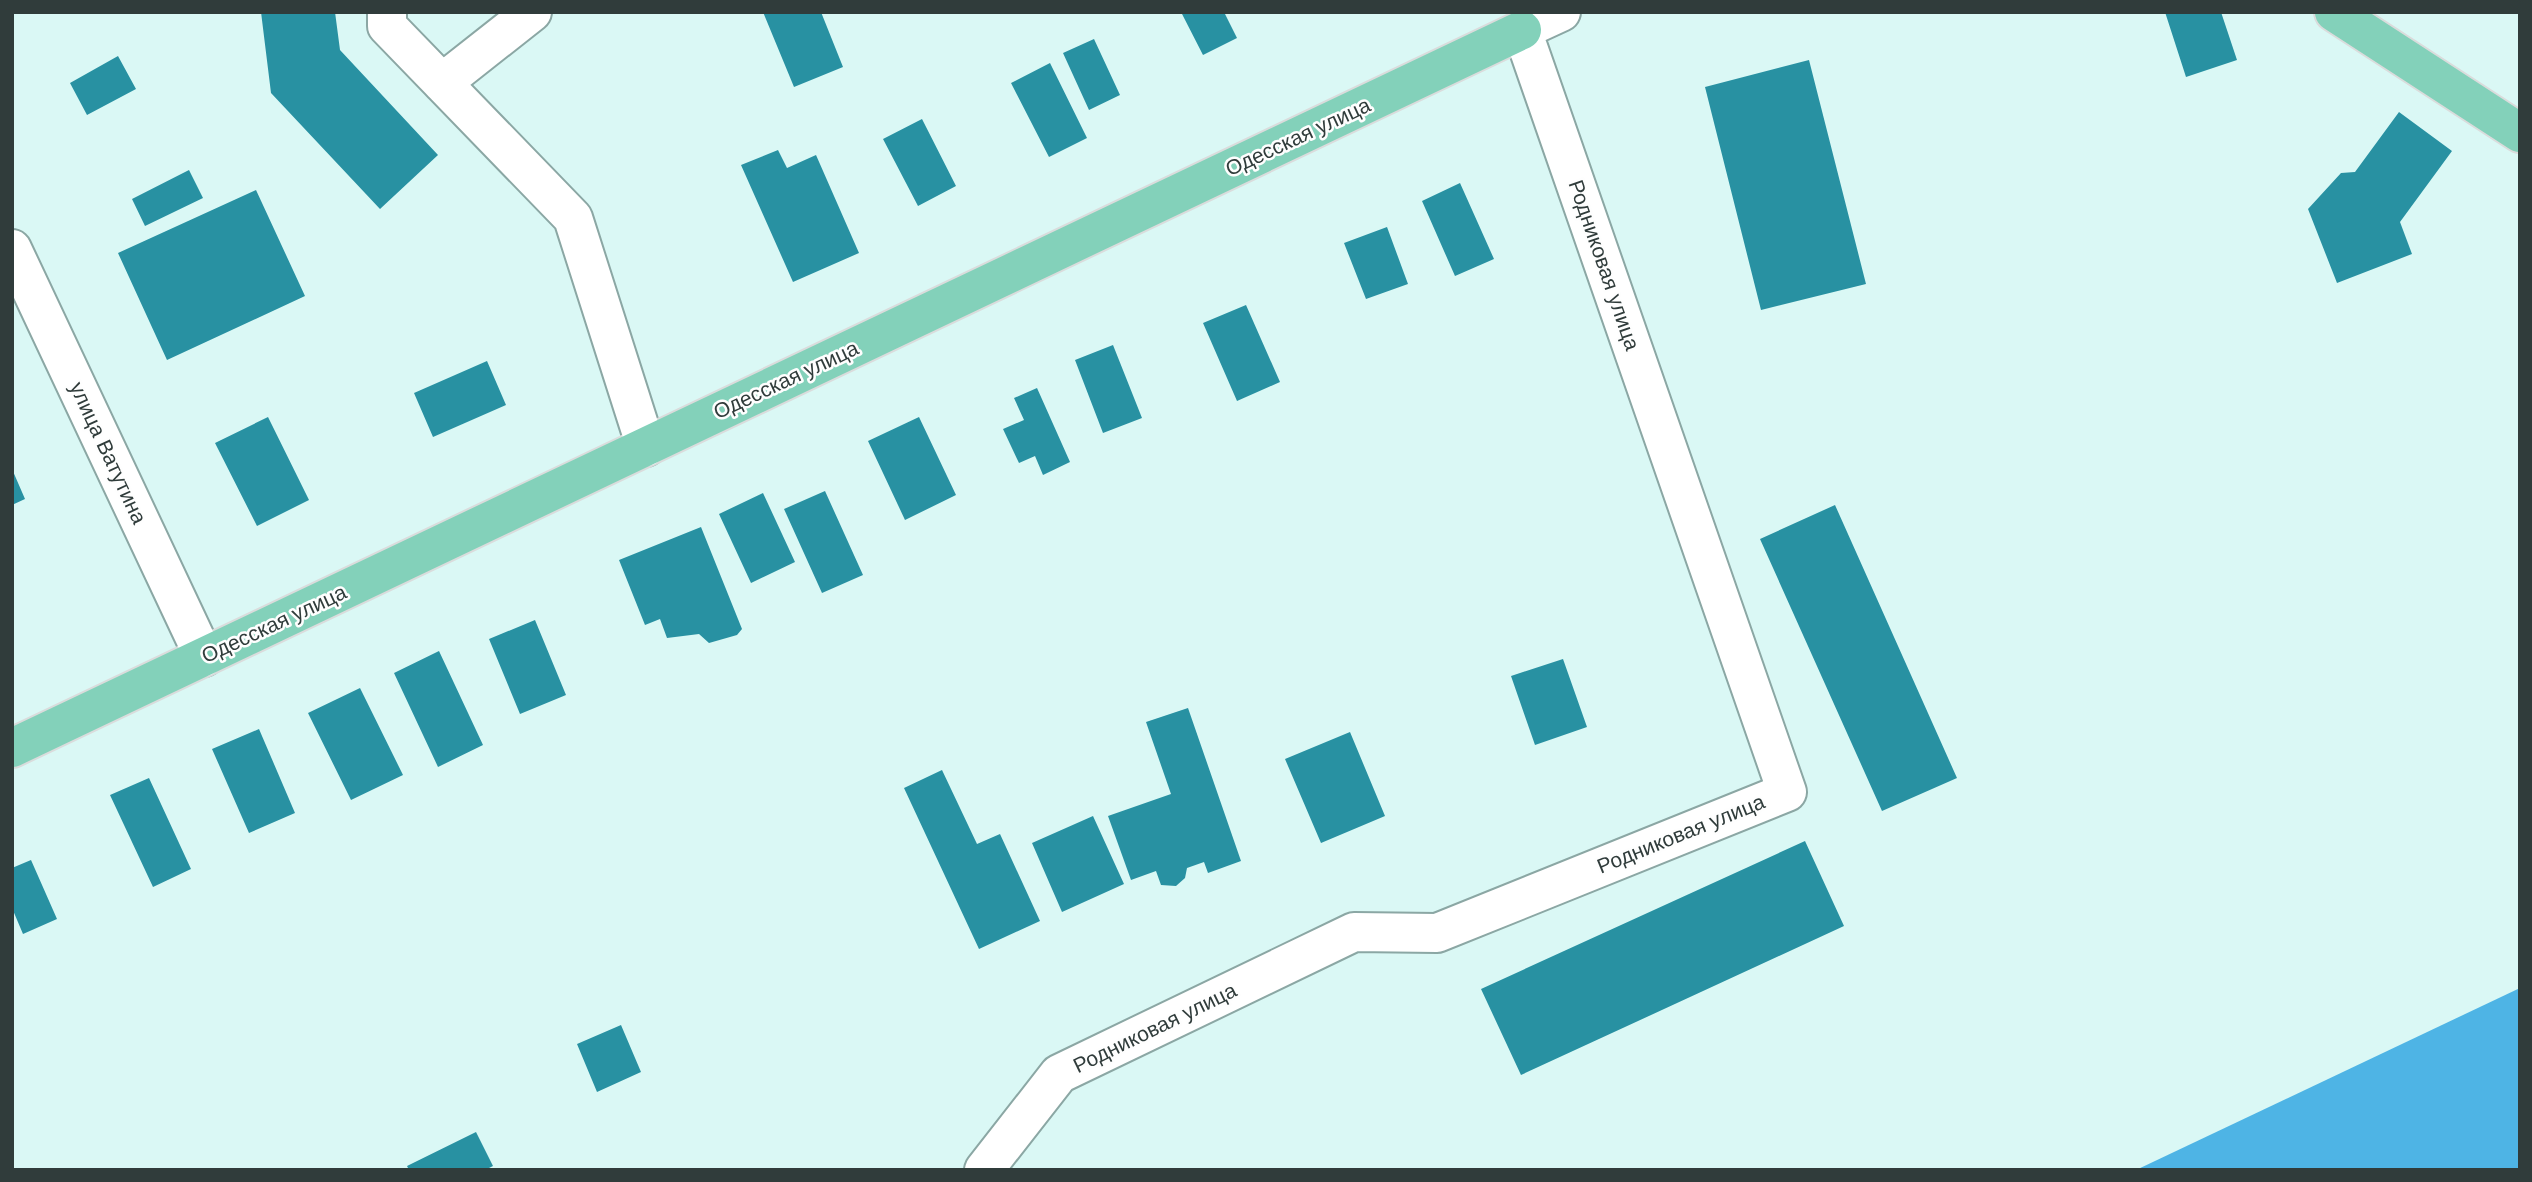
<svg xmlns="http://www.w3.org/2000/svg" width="2532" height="1182" font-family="Arial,sans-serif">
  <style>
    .water { fill: #4eb4e5 }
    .building { fill: #2891a2 }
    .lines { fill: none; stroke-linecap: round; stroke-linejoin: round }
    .minor-casing { stroke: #8ba7a4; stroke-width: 42 }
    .major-casing { stroke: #dadcdc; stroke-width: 42 }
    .minor { stroke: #fff; stroke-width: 38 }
    .major { stroke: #83d1ba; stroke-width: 38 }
    .labels { text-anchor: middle; stroke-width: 5; stroke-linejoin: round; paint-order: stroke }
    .street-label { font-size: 21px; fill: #303c3b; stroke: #fefefe }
  </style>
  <rect width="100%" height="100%" fill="#daf8f5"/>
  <path class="water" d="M 2520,988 L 2520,1170 L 2136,1170 Z"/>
  <path class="building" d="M 261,12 L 335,12 L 340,50 L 438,155 L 380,209 L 271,93 Z
    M 763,12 L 821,12 L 843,67 L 794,87 Z
    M 1181,12 L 1224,12 L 1237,38 L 1203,55 Z
    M 2165,12 L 2221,12 L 2237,60 L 2186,77 Z
    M 1094,39 L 1120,95 L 1089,110 L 1063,53 Z
    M 118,56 L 136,89 L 87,115 L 70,83 Z
    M 1809,60 L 1866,284 L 1761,310 L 1705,87 Z
    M 1050,63 L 1087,138 L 1049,157 L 1011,83 Z
    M 2399,112 L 2452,151 L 2400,222 L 2412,254 L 2337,283 L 2308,209 L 2341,173 L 2355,172 Z
    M 922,119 L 956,186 L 918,206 L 883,139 Z
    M 778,150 L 787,168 L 816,155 L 859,253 L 793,282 L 741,165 Z
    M 189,170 L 203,198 L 145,226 L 132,199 Z
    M 1460,183 L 1494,259 L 1455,276 L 1422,201 Z
    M 256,190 L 305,296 L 167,360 L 118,253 Z
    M 1387,227 L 1408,284 L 1366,299 L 1344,243 Z
    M 1246,305 L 1280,382 L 1237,401 L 1203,323 Z
    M 1113,345 L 1142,418 L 1103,433 L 1075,360 Z
    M 487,361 L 506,405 L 433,437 L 414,393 Z
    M 1037,388 L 1070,462 L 1043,475 L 1035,456 L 1019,463 L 1003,429 L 1024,420 L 1014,398 Z
    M 268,417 L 309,500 L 257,526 L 215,443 Z
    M 919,417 L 956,495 L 905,520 L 868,441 Z
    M 12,469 L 25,499 L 12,505 Z
    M 825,491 L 863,575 L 822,593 L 784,509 Z
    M 763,493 L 795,562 L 751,583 L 719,514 Z
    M 1835,505 L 1957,778 L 1882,811 L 1760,539 Z
    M 701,527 L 742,629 L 737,635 L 709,643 L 699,634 L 667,638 L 660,619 L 645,625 L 619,560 Z
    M 535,620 L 566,695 L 520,714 L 489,639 Z
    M 439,651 L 483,745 L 438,767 L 394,673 Z
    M 1563,659 L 1587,727 L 1535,745 L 1511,676 Z
    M 360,688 L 403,775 L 351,800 L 308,713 Z
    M 1188,708 L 1241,861 L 1208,873 L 1204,862 L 1187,868 L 1185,878 L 1176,886 L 1161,885 L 1156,871 L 1131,880 L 1108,816 L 1171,794 L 1146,722 Z
    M 259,729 L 295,813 L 249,833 L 212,749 Z
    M 1350,732 L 1385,816 L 1321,843 L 1285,759 Z
    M 942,770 L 977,844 L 1000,834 L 1040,921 L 979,949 L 904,788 Z
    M 149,778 L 191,869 L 153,887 L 110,795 Z
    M 1093,816 L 1124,884 L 1062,912 L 1032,843 Z
    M 1805,841 L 1844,926 L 1521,1075 L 1481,989 Z
    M 31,860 L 57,919 L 23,934 L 12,908 L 12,868 Z
    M 621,1025 L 641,1072 L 597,1092 L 577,1044 Z
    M 476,1132 L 493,1166 L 485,1170 L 409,1170 L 407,1166 Z"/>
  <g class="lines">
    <defs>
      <path id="minor" d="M 387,12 L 387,26 L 573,218 L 646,447
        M 442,83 L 532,12
        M 12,249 L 204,657
        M 984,1170 L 1059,1074 L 1354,932 L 1437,933 L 1787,792 L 1522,30 L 1561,12"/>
      <path id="major" d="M 2334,12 L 2520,133
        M 12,748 L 1522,30"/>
    </defs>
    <use href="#minor" class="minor-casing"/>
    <use href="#major" class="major-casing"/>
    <use href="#minor" class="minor"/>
    <use href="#major" class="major"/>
  </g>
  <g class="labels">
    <g class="street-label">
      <text transform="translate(1298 137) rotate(-25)" y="7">Одесская улица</text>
      <text transform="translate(1604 265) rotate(71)" y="7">Родниковая улица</text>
      <text transform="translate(786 380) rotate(-25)" y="7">Одесская улица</text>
      <text transform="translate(108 453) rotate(65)" y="7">улица Ватутина</text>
      <text transform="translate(274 624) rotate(-25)" y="7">Одесская улица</text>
      <text transform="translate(1681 834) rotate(-22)" y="7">Родниковая улица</text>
      <text transform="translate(1155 1028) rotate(-26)" y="7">Родниковая улица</text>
    </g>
  </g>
  <rect width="2532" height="1182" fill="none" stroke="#303c3b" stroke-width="28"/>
</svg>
